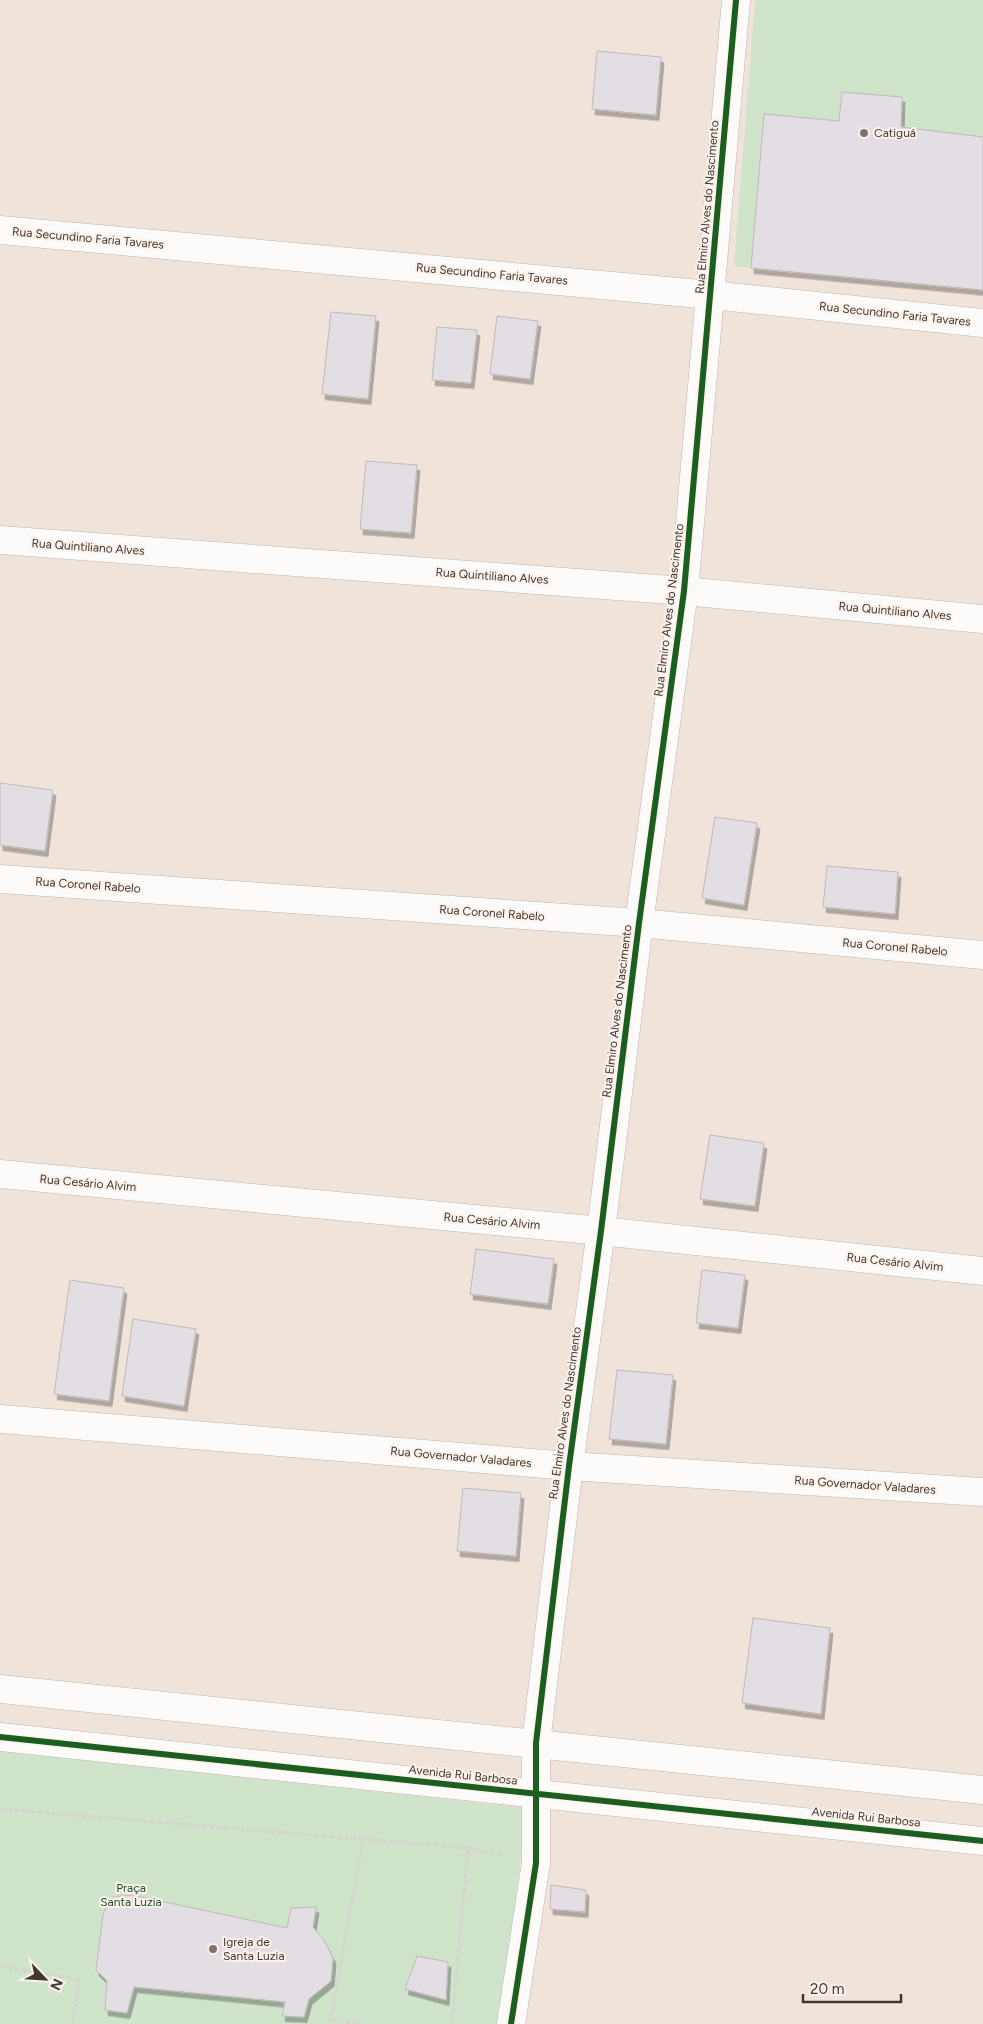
<svg xmlns="http://www.w3.org/2000/svg" width="983" height="2024" font-family="Figtree,sans-serif">
  <style>
    .green { fill: #cfe4cb }
    .building { fill: #e3dee3; stroke: #c0babb; filter: url(#shadow) }
    .lines { fill: none; stroke-linecap: round; stroke-linejoin: round }
    .minor-casing { stroke: #bfb5ae; stroke-width: 29 }
    .tertiary-casing { stroke: #bfb5ae; stroke-width: 29 }
    .path { stroke: #d6d3d0; stroke-width: 3; stroke-dasharray: 5 2.5; stroke-linecap: butt }
    .minor { stroke: #fdfbf9; stroke-width: 28 }
    .tertiary { stroke: #fdfbf9; stroke-width: 28 }
    .cycleway-casing { stroke: #fcf2eb; stroke-width: 9 }
    .cycleway { stroke: #1b5e20; stroke-width: 6 }
    .poi-dot { fill: #7e746c; stroke: #fcf2eb; stroke-width: 2 }
    .labels { text-anchor: middle; stroke-width: 4; stroke-linejoin: round; paint-order: stroke }
    .poi-label { font-size: 12px; fill: #413831; stroke: #fcf2eb; text-anchor: start }
    .street-label { font-size: 12px; fill: #413831; stroke: #fcf2eb }
    .park-label { font-size: 12px; fill: #18532d; stroke: #fcf2eb }
  </style>
  <defs>
    <filter id="shadow"><feDropShadow dx="3" dy="5.5" stdDeviation="0" flood-color="#0004"/></filter>
  </defs>
  <rect width="100%" height="100%" fill="#f0e3da"/>
  <path class="green" d="M 755,0 L 983,0 L 983,290 L 734,266 Z
    M 0,1751 L 527,1808 L 501,2024 L 0,2024 Z"/>
  <path class="building" d="M 597,51 L 661,57 L 656,115 L 592,109 Z
    M 842,92 L 902,97 L 901,127 L 983,137 L 983,290 L 751,268 L 764,114 L 839,121 Z
    M 331,312 L 376,316 L 368,399 L 322,394 Z
    M 497,316 L 538,321 L 530,379 L 490,374 Z
    M 437,327 L 477,330 L 471,383 L 432,380 Z
    M 366,461 L 417,465 L 411,533 L 360,529 Z
    M 0,783 L 53,790 L 45,851 L 0,845 Z
    M 715,817 L 757,823 L 744,905 L 702,898 Z
    M 827,866 L 898,872 L 895,914 L 823,907 Z
    M 710,1135 L 764,1143 L 755,1206 L 700,1199 Z
    M 476,1249 L 554,1259 L 548,1304 L 470,1294 Z
    M 702,1270 L 745,1275 L 738,1328 L 696,1323 Z
    M 70,1280 L 124,1288 L 109,1401 L 54,1394 Z
    M 133,1319 L 196,1329 L 184,1406 L 122,1396 Z
    M 617,1370 L 673,1375 L 666,1444 L 609,1439 Z
    M 463,1488 L 521,1493 L 516,1556 L 457,1551 Z
    M 753,1618 L 830,1628 L 821,1714 L 742,1703 Z
    M 551,1885 L 586,1890 L 585,1912 L 550,1909 Z
    M 132,1895 L 287,1928 L 291,1908 L 316,1907 L 313,1927 L 324,1940 L 333,1958 L 331,1981 L 309,1999 L 304,2017 L 282,2016 L 285,2002 L 134,1987 L 127,2013 L 105,2010 L 107,1981 L 96,1970 L 103,1914 L 112,1897 Z
    M 417,1956 L 448,1962 L 446,2000 L 405,1989 Z"/>
  <g class="lines">
    <defs>
      <path id="minor" d="M 0,230 L 711,295 L 983,323
        M 0,540 L 684,591 L 983,619
        M 0,879 L 639,923 L 983,955
        M 0,1174 L 601,1231 L 983,1271
        M 0,1419 L 569,1466 L 983,1492
        M 511,2024 L 536,1863 L 536,1743 L 569,1466 L 601,1231 L 639,923 L 684,591 L 736,0"/>
      <path id="tertiary" d="M 0,1689 L 983,1790
        M 0,1737 L 983,1841"/>
    </defs>
    <use href="#minor" class="minor-casing"/>
    <use href="#tertiary" class="tertiary-casing"/>
    <path class="path" d="M 0,1809 L 468,1848 L 452,2024
      M 468,1848 L 506,1856
      M 0,1966 L 80,1980 L 72,2024
      M 331,2020 L 362,2024
      M 330,2024 L 363,1839"/>
    <use href="#minor" class="minor"/>
    <use href="#tertiary" class="tertiary"/>
    <defs>
      <path id="cycleway" d="M 0,1737 L 983,1841
        M 511,2024 L 536,1863 L 536,1743 L 569,1466 L 601,1231 L 639,923 L 684,591 L 736,0"/>
    </defs>
    <use href="#cycleway" class="cycleway-casing"/>
    <use href="#cycleway" class="cycleway"/>
  </g>
  <g class="poi-dot">
    <circle cx="864" cy="133" r="5"/>
    <circle cx="213" cy="1949" r="5"/>
  </g>
  <g class="labels">
    <g class="poi-label">
      <text x="874" y="137">Catiguá</text>
      <text x="223" y="1946">Igreja de<tspan x="223" dy="14">Santa Luzia</tspan></text>
    </g>
    <g class="street-label">
      <text transform="translate(707 207) rotate(-85)" y="4">Rua Elmiro Alves do Nascimento</text>
      <text transform="translate(88 238) rotate(5)" y="4">Rua Secundino Faria Tavares</text>
      <text transform="translate(492 274) rotate(5)" y="4">Rua Secundino Faria Tavares</text>
      <text transform="translate(895 314) rotate(6)" y="4">Rua Secundino Faria Tavares</text>
      <text transform="translate(88 547) rotate(4)" y="4">Rua Quintiliano Alves</text>
      <text transform="translate(492 576) rotate(4)" y="4">Rua Quintiliano Alves</text>
      <text transform="translate(669 610) rotate(-83)" y="4">Rua Elmiro Alves do Nascimento</text>
      <text transform="translate(895 611) rotate(5)" y="4">Rua Quintiliano Alves</text>
      <text transform="translate(88 885) rotate(4)" y="4">Rua Coronel Rabelo</text>
      <text transform="translate(492 913) rotate(4)" y="4">Rua Coronel Rabelo</text>
      <text transform="translate(895 947) rotate(5)" y="4">Rua Coronel Rabelo</text>
      <text transform="translate(617 1011) rotate(-83)" y="4">Rua Elmiro Alves do Nascimento</text>
      <text transform="translate(88 1183) rotate(5)" y="4">Rua Cesário Alvim</text>
      <text transform="translate(492 1221) rotate(5)" y="4">Rua Cesário Alvim</text>
      <text transform="translate(895 1262) rotate(6)" y="4">Rua Cesário Alvim</text>
      <text transform="translate(565 1413) rotate(-82)" y="4">Rua Elmiro Alves do Nascimento</text>
      <text transform="translate(461 1457) rotate(5)" y="4">Rua Governador Valadares</text>
      <text transform="translate(865 1485) rotate(4)" y="4">Rua Governador Valadares</text>
      <text transform="translate(463 1775) rotate(6)" y="4">Avenida Rui Barbosa</text>
      <text transform="translate(866 1817) rotate(6)" y="4">Avenida Rui Barbosa</text>
    </g>
    <g class="park-label">
      <text x="131" y="1892">Praça<tspan x="131" dy="14">Santa Luzia</tspan></text>
    </g>
  </g>
  <g transform="translate(45 1979) rotate(115)" stroke="#fcf2eb" stroke-width="4" paint-order="stroke">
  <path d="M0-4L9 19L0 12L-9 19Z" fill="#413831"/>
  <text y="-8" font-size="14" font-weight="bold" text-anchor="middle" fill="#413831">N</text>
  </g>
  <path d="M803 1994v8h98v-8" fill="none" stroke="#413831" stroke-width="2.5"/>
  <text x="810" y="1994" font-size="15" fill="#413831" stroke="#fcf2eb" stroke-width="4" paint-order="stroke">20 m</text>
</svg>
